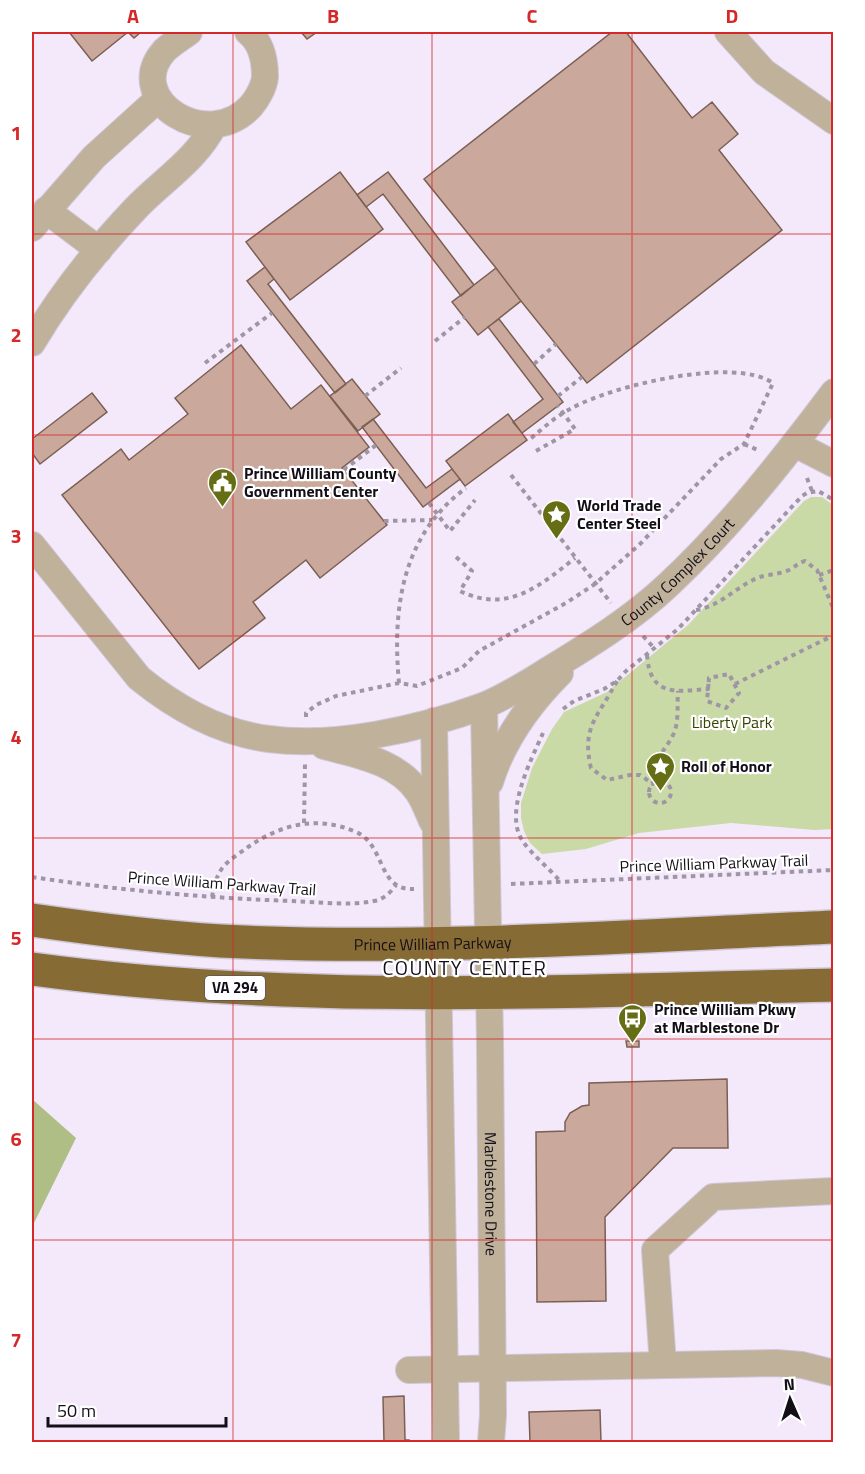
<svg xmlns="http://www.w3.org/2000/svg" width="865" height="1474" font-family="'Titillium Web',sans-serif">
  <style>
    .green { fill: #cadaa7 }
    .forest { fill: #aebe85 }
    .building { fill: #caa99c; stroke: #7c5f53; stroke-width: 1.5 }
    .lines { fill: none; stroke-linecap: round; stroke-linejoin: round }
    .minor-casing { stroke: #cfc6d7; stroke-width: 28 }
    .highway-casing { stroke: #cfc6d7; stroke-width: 36 }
    .path { stroke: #9f96a5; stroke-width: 4; stroke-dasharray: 4.5 4.5; stroke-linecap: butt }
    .minor { stroke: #bfb19a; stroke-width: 26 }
    .highway { stroke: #876b35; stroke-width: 33 }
    .grid { fill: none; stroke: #d62828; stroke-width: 1.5; stroke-opacity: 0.55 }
    .labels { text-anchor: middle; stroke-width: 4.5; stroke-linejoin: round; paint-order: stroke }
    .shield { fill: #fff; stroke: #5a565d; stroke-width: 1.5 }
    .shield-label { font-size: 15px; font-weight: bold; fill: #130e17 }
    .poi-label { font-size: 16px; font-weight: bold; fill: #130e17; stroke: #fff; text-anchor: start }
    .street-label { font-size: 16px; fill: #130e17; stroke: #fff }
    .park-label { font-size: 16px; fill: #364400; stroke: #fff }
    .quarter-label { font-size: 20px; letter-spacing: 1.5px; fill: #130e17; stroke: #fff }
    .neatline { fill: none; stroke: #d62828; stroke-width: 2 }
    .grid-label { font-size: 20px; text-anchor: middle; font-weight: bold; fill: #d62828 }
  </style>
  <rect width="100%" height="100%" fill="#f3e9fb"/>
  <path class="green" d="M 811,497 L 822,497 L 833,505 L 833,829 L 814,830 L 731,823 L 639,833 L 586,849 L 542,854 L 530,843 L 524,831 L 521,818 L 521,803 L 532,768 L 552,729 L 564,712 L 607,692 L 688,625 L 804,501 Z"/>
  <path class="forest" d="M 32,1099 L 76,1138 L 32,1227 Z"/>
  <path class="building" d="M 69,32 L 141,32 L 134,38 L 128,32 L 92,61 Z
    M 301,32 L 317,32 L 307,39 Z
    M 612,32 L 626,32 L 692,118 L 712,102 L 738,134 L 719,150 L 782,230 L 587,383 L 521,301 L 478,335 L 452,302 L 496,268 L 424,179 Z
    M 340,172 L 383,229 L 290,300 L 246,242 Z
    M 388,172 L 474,285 L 461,296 L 383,194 L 366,207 L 357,195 Z
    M 265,267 L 274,279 L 268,284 L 346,384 L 335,393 L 247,281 Z
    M 496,268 L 521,301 L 478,335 L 452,302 Z
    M 499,319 L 563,402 L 522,433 L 513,422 L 543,399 L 488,327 Z
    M 241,345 L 291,409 L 321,385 L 369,447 L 342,468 L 387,525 L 320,578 L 306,560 L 253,602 L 265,618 L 199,669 L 62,495 L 121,449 L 129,460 L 188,414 L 175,398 Z
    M 352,379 L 380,414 L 358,431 L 330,396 Z
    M 92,393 L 107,412 L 40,464 L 32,453 L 32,439 Z
    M 508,414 L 527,440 L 465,486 L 446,461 Z
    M 373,419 L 426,488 L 452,469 L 460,479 L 423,507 L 362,427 Z
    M 626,1041 L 639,1041 L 639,1047 L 627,1047 Z
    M 727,1079 L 728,1148 L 673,1148 L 605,1217 L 606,1301 L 537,1302 L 536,1132 L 565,1131 L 565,1122 L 570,1113 L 582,1106 L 589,1105 L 589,1083 Z
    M 404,1396 L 405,1440 L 409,1440 L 409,1442 L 380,1442 L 384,1442 L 383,1397 Z
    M 600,1410 L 601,1442 L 530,1442 L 529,1412 Z"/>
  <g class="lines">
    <defs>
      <g id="minor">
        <path d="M 189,32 C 181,38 171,44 164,51 C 122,99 207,154 251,106 C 257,99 264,87 265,77 C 265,60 262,43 248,32"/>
        <path d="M 728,32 L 764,72 L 834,121"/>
        <path d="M 46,210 L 99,250"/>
        <path d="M 32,228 L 94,157 L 158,99"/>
        <path d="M 32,343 C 61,294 96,250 136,208 C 162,181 197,159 214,125"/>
        <path d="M 795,444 L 834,464"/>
        <path id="s1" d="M 32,545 L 139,678 C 176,708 221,733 269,739 C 335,748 420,729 483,706 C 506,697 529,682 550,669 C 591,644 633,618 668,585 C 730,527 783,460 834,392"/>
        <path id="s2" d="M 484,706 L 490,1041 L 493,1415 L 491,1442"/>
        <path d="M 434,721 L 446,1442"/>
        <path d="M 324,746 C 357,755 397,761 418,792 C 424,801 428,812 432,821"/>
        <path d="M 490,782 C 503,740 529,704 560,673"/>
        <path d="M 663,1365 L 655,1250 L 713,1197 L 834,1191"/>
        <path d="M 409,1370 L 776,1363 L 802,1365 L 834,1373"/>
      </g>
      <g id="highway">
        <path id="s3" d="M 32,920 C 94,929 158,937 221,941 C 425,951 629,936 834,927"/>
        <path d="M 32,969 C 297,1005 566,991 834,985"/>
      </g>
    </defs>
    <use href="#minor" class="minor-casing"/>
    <use href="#highway" class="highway-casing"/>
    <path class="path" d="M 435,341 L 465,317
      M 205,363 L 272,313
      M 534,364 L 556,344
      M 365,396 L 401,368
      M 558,396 L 582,377
      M 744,444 L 760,451
      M 536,451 L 575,429 L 557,405
      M 344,470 L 376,445
      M 511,475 L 611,603
      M 807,478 L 812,491
      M 429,503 L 450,531 L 475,500
      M 384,521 L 432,520
      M 456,557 L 472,571 L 460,591 C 507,614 540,586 575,558
      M 819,575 L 834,570
      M 696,610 C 718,607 733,590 753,580 C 764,574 778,575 789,570 C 795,567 798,563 805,561 L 817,570 L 834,610
      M 643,636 L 655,649
      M 647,655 C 650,696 674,692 708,689 L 709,678 L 729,674 L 739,693 L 726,708 L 707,701 L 709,678
      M 617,681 C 599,716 581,726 591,768 L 607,780 L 630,775 L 640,775 L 653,784 C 649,762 666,751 674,733 C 679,721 677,704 678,691
      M 399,683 C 392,608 402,535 466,488
      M 735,684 L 834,635
      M 563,709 L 574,701 L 604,689 L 617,681 L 626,671 L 678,629 L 802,496 L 807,493 L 818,491 L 834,500
      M 306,717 L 306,713 L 316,705 L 336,696 L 399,683 L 417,686 L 462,668 L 479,651 L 566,603 L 595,584 L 640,544 L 721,459 L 744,444 L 773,383 C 734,356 612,386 572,408 C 556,416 542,429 528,441
      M 543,733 C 531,760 504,812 522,840 C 531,854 549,868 560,881
      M649 792a11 11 0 1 1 22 0a11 11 0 1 1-22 0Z
      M 304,823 L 305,764
      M 32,877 C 118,890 205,898 292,901 C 318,902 348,906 374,901 C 384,899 390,893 396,885
      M 511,884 L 834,870
      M 212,897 C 214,887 216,876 223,867 C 230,859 240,853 248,847 C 282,824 317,815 356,832 C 386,845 377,891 414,889"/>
    <use href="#minor" class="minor"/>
    <use href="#highway" class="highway"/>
  </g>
  <path class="grid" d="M 233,32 L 233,1442M 432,32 L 432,1442M 632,32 L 632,1442M 32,234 L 834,234M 32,435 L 834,435M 32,636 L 834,636M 32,838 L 834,838M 32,1039 L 834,1039M 32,1240 L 834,1240"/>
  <defs>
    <symbol id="civic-pin" viewBox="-11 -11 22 30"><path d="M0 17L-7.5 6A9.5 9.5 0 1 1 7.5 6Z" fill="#656e15" stroke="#fff"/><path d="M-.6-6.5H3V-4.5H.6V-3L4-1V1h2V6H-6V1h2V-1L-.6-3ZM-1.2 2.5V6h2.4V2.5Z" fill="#fff"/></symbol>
    <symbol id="sight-pin" viewBox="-11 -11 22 30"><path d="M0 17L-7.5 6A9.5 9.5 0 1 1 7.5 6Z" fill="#656e15" stroke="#fff"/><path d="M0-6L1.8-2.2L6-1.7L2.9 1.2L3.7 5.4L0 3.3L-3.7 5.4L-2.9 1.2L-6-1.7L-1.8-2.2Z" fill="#fff"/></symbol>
    <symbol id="bus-pin" viewBox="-11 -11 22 30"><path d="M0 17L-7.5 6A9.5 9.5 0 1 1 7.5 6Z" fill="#656e15" stroke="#fff"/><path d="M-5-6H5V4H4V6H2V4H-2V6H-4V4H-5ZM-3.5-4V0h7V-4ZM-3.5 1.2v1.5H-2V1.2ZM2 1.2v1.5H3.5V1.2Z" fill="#fff"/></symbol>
  </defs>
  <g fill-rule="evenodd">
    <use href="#civic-pin" x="206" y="466" width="33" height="45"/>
    <use href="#sight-pin" x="540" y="498" width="33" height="45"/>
    <use href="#sight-pin" x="644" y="750" width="33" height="45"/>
    <use href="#bus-pin" x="616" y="1002" width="33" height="45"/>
  </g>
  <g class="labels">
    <rect class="shield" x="205" y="976" width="60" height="24" rx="4.5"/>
    <g class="shield-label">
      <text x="235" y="993">VA 294</text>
    </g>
    <g class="poi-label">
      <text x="244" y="479">Prince William County<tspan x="244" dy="18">Government Center</tspan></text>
      <text x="577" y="511">World Trade<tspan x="577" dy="18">Center Steel</tspan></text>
      <text x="681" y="772">Roll of Honor</text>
      <text x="654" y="1015">Prince William Pkwy<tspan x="654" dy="18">at Marblestone Dr</tspan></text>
    </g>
    <g class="street-label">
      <text dy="6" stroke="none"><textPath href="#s1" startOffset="772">County Complex Court</textPath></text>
      <text transform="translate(714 863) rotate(-2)" y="6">Prince William Parkway Trail</text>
      <text transform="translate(222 883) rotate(4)" y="6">Prince William Parkway Trail</text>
      <text dy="6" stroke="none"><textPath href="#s3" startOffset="402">Prince William Parkway</textPath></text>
      <text dy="6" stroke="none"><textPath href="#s2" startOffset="488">Marblestone Drive</textPath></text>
    </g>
    <g class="park-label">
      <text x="732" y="728">Liberty Park</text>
    </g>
    <g class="quarter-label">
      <text x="465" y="975">COUNTY CENTER</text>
    </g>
  </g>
  <rect width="865" height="1474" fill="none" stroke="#ffffff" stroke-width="66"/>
  <g transform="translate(790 1399) rotate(357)" stroke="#ffffff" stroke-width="4.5" paint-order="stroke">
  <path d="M0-4.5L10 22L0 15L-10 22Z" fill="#130e17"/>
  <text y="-9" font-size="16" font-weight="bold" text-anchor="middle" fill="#130e17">N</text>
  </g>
  <path d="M48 1417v9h178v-9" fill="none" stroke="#130e17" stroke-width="3"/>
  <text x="57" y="1417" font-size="18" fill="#130e17" stroke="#ffffff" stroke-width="4.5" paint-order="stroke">50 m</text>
  <rect x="33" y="33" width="799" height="1408" class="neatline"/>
  <g class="grid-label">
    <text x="133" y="23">A</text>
    <text x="333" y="23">B</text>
    <text x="532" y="23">C</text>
    <text x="732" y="23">D</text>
    <text x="16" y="140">1</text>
    <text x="16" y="342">2</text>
    <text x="16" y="543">3</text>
    <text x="16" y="744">4</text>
    <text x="16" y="945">5</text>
    <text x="16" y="1146">6</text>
    <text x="16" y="1347">7</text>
  </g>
</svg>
